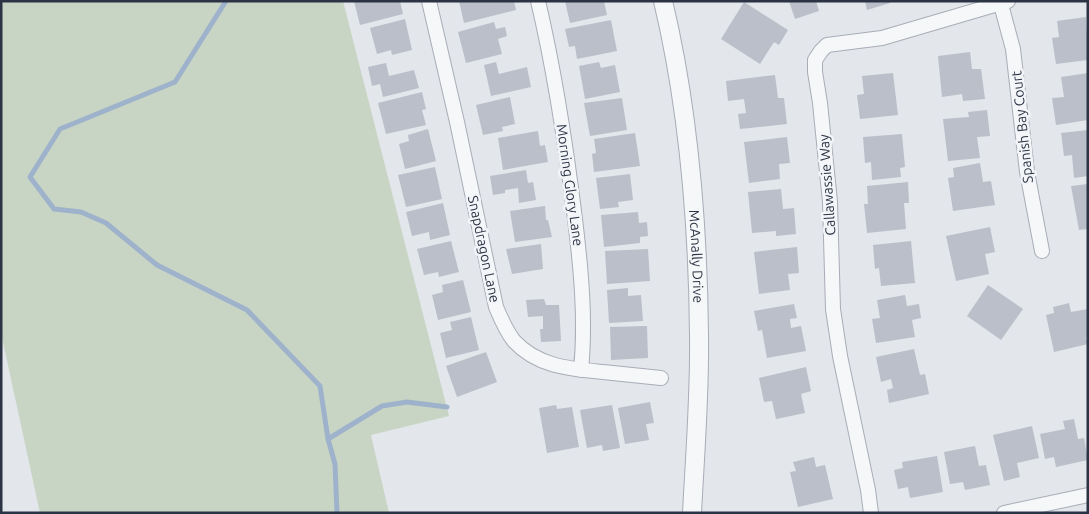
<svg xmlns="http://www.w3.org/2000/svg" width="1089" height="514" font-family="Ubuntu,sans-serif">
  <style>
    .green { fill: #c8d5c4 }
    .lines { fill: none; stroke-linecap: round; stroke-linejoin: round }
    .stream { stroke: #9eb3cb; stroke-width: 5 }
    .building { fill: #babfc9 }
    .minor-casing { stroke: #a8adb6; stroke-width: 16 }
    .tertiary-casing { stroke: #a8adb6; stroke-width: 20 }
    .minor { stroke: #f6f7f9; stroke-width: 14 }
    .tertiary { stroke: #f6f7f9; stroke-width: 18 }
    .labels { text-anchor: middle; stroke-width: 5; stroke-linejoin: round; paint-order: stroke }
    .street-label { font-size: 14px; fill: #2b3344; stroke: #f3f5f8 }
  </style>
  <rect width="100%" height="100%" fill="#e3e6eb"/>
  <path class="green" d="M 1,1 L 343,1 L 449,416 L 371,435 L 389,513 L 40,513 L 1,333 Z"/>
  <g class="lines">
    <path class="stream" d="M 226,1 L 175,82 L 60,129 L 30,177 L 54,209 L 81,212 L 106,223 L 157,265 L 247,310 L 320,386 L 328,439 L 335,464 L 337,513
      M 328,439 L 382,406 L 407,402 L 447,407"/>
  </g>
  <path class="building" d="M 354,1 L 400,1 L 403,14 L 360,25 Z
    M 459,1 L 514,1 L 516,10 L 464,23 Z
    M 565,1 L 604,1 L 607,15 L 570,23 Z
    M 789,1 L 816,1 L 819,11 L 795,19 Z
    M 865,1 L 890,1 L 890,3 L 867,10 Z
    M 744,2 L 788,30 L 779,45 L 774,42 L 760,64 L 721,39 Z
    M 1086,17 L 1088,60 L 1056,64 L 1052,38 L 1059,37 L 1057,21 Z
    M 405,19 L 412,50 L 392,55 L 391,50 L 377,54 L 370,28 Z
    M 611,20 L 617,51 L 577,59 L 575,46 L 569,47 L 565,29 Z
    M 494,22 L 496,29 L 505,27 L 507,36 L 498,39 L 502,54 L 466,63 L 458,32 Z
    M 970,52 L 972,69 L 981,69 L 985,99 L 963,101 L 962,94 L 942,97 L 938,56 Z
    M 496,62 L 499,74 L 527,67 L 531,87 L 491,96 L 484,65 Z
    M 599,62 L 601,68 L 615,65 L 620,92 L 585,99 L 579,66 Z
    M 386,63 L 389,76 L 414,70 L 419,88 L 383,97 L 380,84 L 372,86 L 368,67 Z
    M 893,73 L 898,115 L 860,119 L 857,95 L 864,94 L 862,76 Z
    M 1088,73 L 1088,120 L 1056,125 L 1052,98 L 1064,97 L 1061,77 Z
    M 775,75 L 778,98 L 784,98 L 787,124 L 740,129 L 738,114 L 746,113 L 744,99 L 728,101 L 726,81 Z
    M 422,92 L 426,109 L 422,110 L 426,125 L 386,134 L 378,103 Z
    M 510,97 L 515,124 L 502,127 L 503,131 L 483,135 L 476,105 Z
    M 622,98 L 627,130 L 590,136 L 584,103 Z
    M 987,110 L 990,136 L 977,137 L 980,158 L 948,161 L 943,119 L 969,117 L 968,112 Z
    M 428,129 L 436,161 L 405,169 L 399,144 L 409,141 L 408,135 Z
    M 1088,130 L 1088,176 L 1074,178 L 1072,155 L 1064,156 L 1061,133 Z
    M 538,131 L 540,146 L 545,145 L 548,162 L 503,170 L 498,138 Z
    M 635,133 L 640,166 L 594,172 L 592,154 L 596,153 L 594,139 Z
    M 902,134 L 905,167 L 900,168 L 901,177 L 872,180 L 871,162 L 865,163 L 863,137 Z
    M 787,137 L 790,163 L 779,164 L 780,179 L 749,183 L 744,142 Z
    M 980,163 L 983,182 L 991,181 L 995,205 L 953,211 L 948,178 L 954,177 L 953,168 Z
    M 435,167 L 442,199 L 406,207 L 398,175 Z
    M 526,170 L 528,183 L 533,182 L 536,200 L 519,203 L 518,188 L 505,190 L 505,193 L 493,195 L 490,176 Z
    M 630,174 L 633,200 L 618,202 L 619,207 L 600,209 L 596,178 Z
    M 908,182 L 909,203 L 904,203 L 906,229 L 867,233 L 864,204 L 868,204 L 867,186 Z
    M 1088,184 L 1088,229 L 1079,230 L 1071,186 Z
    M 781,189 L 783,209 L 794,208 L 796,234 L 776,236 L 776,231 L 752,233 L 748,192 Z
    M 443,203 L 450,235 L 430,240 L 429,232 L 412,236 L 406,212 Z
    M 545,206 L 546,220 L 548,220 L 552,237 L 515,242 L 510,211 Z
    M 638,212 L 639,223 L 647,222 L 648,236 L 640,237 L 640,243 L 604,247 L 601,215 Z
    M 990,227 L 995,252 L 985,254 L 989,274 L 956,281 L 946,236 Z
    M 451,241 L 459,272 L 439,277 L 438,272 L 424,275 L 417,249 Z
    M 911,241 L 915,283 L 881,286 L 879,268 L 875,269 L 873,245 Z
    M 541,244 L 543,269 L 512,274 L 506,249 Z
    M 797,247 L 799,273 L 788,274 L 790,290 L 759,294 L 754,252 Z
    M 648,249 L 650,281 L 607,284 L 605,251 Z
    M 463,280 L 471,312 L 438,320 L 432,295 L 443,292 L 442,285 Z
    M 988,285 L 1023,309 L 1001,340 L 967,316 Z
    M 628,288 L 628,296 L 641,295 L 643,321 L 609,323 L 607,290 Z
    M 905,295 L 907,306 L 919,304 L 921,318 L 912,320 L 915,337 L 876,343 L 872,319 L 880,318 L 877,300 Z
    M 544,299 L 546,305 L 559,305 L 561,341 L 541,342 L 540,329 L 543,329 L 543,316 L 528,317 L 526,300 Z
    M 1069,303 L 1071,312 L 1088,309 L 1088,337 L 1086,337 L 1088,344 L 1054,352 L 1046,315 L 1054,313 L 1053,307 Z
    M 794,304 L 797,318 L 790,319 L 791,328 L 801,326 L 806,351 L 767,358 L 762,330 L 758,331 L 754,311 Z
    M 471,317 L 479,350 L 446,358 L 440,333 L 452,330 L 450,322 Z
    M 647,326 L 648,358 L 611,360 L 610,327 Z
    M 914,349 L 920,375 L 925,374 L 929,394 L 889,403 L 887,390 L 893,388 L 891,379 L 881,382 L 876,357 Z
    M 486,352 L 497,382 L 457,397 L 446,366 Z
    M 806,367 L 811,391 L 801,394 L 805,413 L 776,419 L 772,401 L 764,402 L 759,378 Z
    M 650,402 L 654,423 L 646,424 L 649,440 L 625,444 L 618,408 Z
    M 556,405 L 557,409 L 572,407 L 579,447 L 547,453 L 539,408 Z
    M 612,405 L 620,448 L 603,451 L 602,445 L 587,448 L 580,410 Z
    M 1074,419 L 1078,439 L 1084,438 L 1088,460 L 1056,467 L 1054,457 L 1045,459 L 1040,434 L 1065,429 L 1063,421 Z
    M 1032,426 L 1039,458 L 1017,463 L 1020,477 L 1004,481 L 993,435 Z
    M 975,446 L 979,466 L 986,465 L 990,485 L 965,490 L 963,482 L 950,484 L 944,452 Z
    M 937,456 L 943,492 L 910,498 L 908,487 L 898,489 L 894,470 L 903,468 L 902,462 Z
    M 814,457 L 816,467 L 825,465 L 833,499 L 798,507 L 790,472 L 796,471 L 793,462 Z"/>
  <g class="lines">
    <defs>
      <path id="minor" d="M 429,1 L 457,122 L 496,307 C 501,319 506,331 514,341 C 538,367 571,369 603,372 C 623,374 642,376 661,378
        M 538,1 C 555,73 566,146 575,219 C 581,269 586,320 581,370
        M 1000,1 L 1013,49 L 1027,172 L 1042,251
        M 871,513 L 868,490 L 840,356 L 833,309 L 830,202 L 820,103 L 815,72 L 815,60 L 821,51 L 827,45 L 882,38 L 1008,1
        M 1004,513 L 1088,495"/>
      <g id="tertiary">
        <path id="s1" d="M 663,1 C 689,110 698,224 699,335 C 700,394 695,454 692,513"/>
      </g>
    </defs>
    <use href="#minor" class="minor-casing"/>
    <use href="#tertiary" class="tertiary-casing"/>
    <use href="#minor" class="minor"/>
    <use href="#tertiary" class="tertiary"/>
  </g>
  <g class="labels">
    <g class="street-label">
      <text transform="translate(1022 127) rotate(-96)" y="5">Spanish Bay Court</text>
      <text transform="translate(570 185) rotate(82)" y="5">Morning Glory Lane</text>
      <text transform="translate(827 185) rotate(-94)" y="5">Callawassie Way</text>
      <text transform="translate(484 249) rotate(78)" y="5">Snapdragon Lane</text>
      <text dy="5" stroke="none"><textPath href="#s1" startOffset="258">McAnally Drive</textPath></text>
    </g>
  </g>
  <rect width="1089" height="514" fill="none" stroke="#2b3344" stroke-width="5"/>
</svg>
